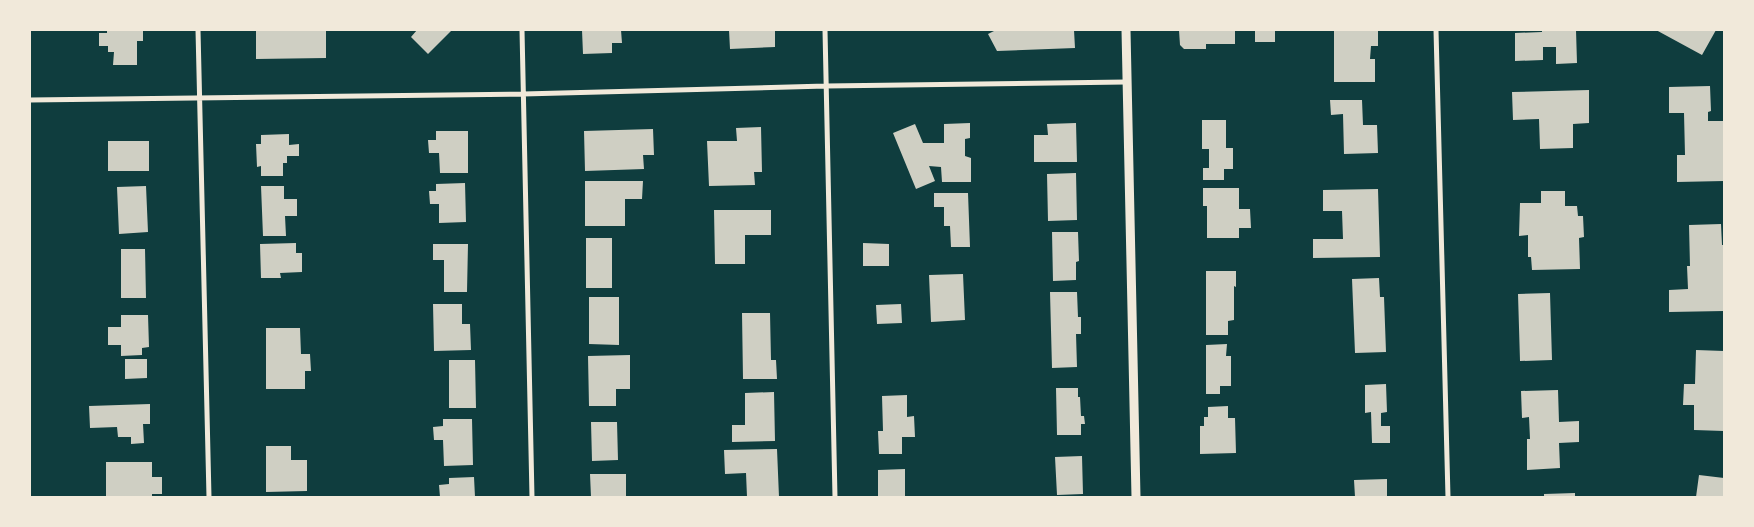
<svg xmlns="http://www.w3.org/2000/svg" width="1754" height="527" font-family="Lato,sans-serif">
  <style>
    .building { fill: #cfcfc3 }
    .lines { fill: none; stroke-linecap: round; stroke-linejoin: round }
    .minor { stroke: #f1e9da; stroke-width: 5 }
    .tertiary { stroke: #f1e9da; stroke-width: 9 }
  </style>
  <rect width="100%" height="100%" fill="#0f3d3e"/>
  <path class="building" d="M 107,30 L 143,30 L 143,41 L 137,41 L 137,65 L 113,65 L 114,52 L 108,52 L 108,46 L 99,46 L 99,33 L 107,33 Z
    M 256,30 L 326,30 L 326,58 L 256,59 Z
    M 417,30 L 452,30 L 428,54 L 411,37 Z
    M 582,30 L 621,30 L 622,43 L 612,43 L 612,53 L 583,54 Z
    M 729,30 L 775,30 L 775,47 L 730,49 Z
    M 996,30 L 1074,30 L 1075,48 L 997,51 L 988,34 Z
    M 1179,30 L 1235,30 L 1235,44 L 1206,44 L 1206,49 L 1184,49 L 1180,45 Z
    M 1255,30 L 1275,30 L 1275,42 L 1255,42 Z
    M 1334,30 L 1378,30 L 1378,46 L 1371,46 L 1370,59 L 1375,59 L 1375,82 L 1334,82 Z
    M 1542,30 L 1576,30 L 1577,63 L 1556,64 L 1556,47 L 1543,47 L 1543,60 L 1515,61 L 1515,33 L 1542,32 Z
    M 1656,30 L 1716,30 L 1702,55 Z
    M 1710,86 L 1711,111 L 1708,112 L 1708,121 L 1724,121 L 1724,181 L 1677,182 L 1677,155 L 1685,155 L 1684,113 L 1669,113 L 1669,87 Z
    M 1589,90 L 1589,123 L 1573,124 L 1573,148 L 1540,149 L 1539,119 L 1513,120 L 1512,92 Z
    M 1330,100 L 1362,100 L 1363,125 L 1377,125 L 1378,153 L 1344,154 L 1343,114 L 1331,115 Z
    M 1202,120 L 1226,120 L 1226,148 L 1233,148 L 1233,169 L 1224,169 L 1224,180 L 1203,180 L 1203,168 L 1209,168 L 1209,149 L 1202,149 Z
    M 970,123 L 970,138 L 965,139 L 965,156 L 971,158 L 971,182 L 942,182 L 941,167 L 929,166 L 935,181 L 916,189 L 893,133 L 915,124 L 923,143 L 944,143 L 944,124 Z
    M 1076,123 L 1077,162 L 1034,162 L 1034,135 L 1048,135 L 1047,124 Z
    M 761,127 L 762,172 L 754,172 L 755,185 L 709,186 L 707,141 L 737,141 L 736,128 Z
    M 653,129 L 654,155 L 643,155 L 644,169 L 585,171 L 584,131 Z
    M 436,131 L 468,131 L 468,173 L 440,173 L 439,153 L 429,153 L 428,140 L 436,140 Z
    M 289,134 L 289,145 L 299,144 L 299,156 L 287,156 L 287,163 L 283,163 L 283,176 L 261,176 L 261,166 L 257,167 L 256,144 L 261,144 L 261,135 Z
    M 108,141 L 149,141 L 149,171 L 108,171 Z
    M 1076,173 L 1077,220 L 1048,221 L 1047,174 Z
    M 585,181 L 643,181 L 642,199 L 625,199 L 625,226 L 585,226 Z
    M 465,183 L 466,222 L 439,223 L 439,204 L 430,204 L 429,191 L 436,191 L 436,184 Z
    M 146,186 L 148,232 L 119,234 L 117,187 Z
    M 261,186 L 284,186 L 284,199 L 297,199 L 297,216 L 285,216 L 286,236 L 263,236 Z
    M 1203,188 L 1239,188 L 1239,209 L 1250,209 L 1251,228 L 1239,228 L 1239,238 L 1207,238 L 1207,206 L 1203,206 Z
    M 1378,189 L 1380,257 L 1313,258 L 1313,239 L 1343,239 L 1342,211 L 1323,211 L 1323,190 Z
    M 1541,191 L 1565,191 L 1565,206 L 1577,206 L 1578,216 L 1583,216 L 1584,237 L 1579,238 L 1580,269 L 1532,270 L 1531,257 L 1528,257 L 1528,235 L 1519,236 L 1520,203 L 1541,203 Z
    M 934,193 L 968,193 L 970,247 L 951,247 L 950,226 L 944,226 L 944,207 L 934,207 Z
    M 714,210 L 771,210 L 771,235 L 745,235 L 745,264 L 715,264 Z
    M 1721,224 L 1722,245 L 1724,245 L 1724,311 L 1669,312 L 1669,290 L 1688,289 L 1687,266 L 1690,266 L 1689,225 Z
    M 1052,232 L 1078,232 L 1079,261 L 1076,262 L 1076,280 L 1053,281 Z
    M 586,238 L 612,238 L 612,288 L 586,288 Z
    M 296,243 L 296,253 L 302,253 L 302,272 L 280,273 L 281,278 L 261,278 L 260,244 Z
    M 863,243 L 889,244 L 889,266 L 863,266 Z
    M 433,244 L 468,244 L 467,292 L 444,292 L 444,260 L 433,260 Z
    M 121,249 L 145,249 L 146,298 L 121,298 Z
    M 1206,271 L 1236,271 L 1236,287 L 1234,286 L 1234,320 L 1228,321 L 1228,335 L 1206,335 Z
    M 963,274 L 965,320 L 931,322 L 929,275 Z
    M 1379,278 L 1380,297 L 1384,297 L 1386,352 L 1355,353 L 1352,279 Z
    M 1050,292 L 1077,292 L 1078,317 L 1081,317 L 1081,334 L 1076,334 L 1077,367 L 1052,368 Z
    M 1550,293 L 1552,360 L 1520,361 L 1518,294 Z
    M 589,297 L 619,297 L 619,345 L 589,344 Z
    M 433,304 L 462,304 L 462,324 L 470,324 L 471,350 L 434,351 Z
    M 901,304 L 902,323 L 877,324 L 876,305 Z
    M 742,313 L 770,313 L 771,360 L 776,360 L 777,379 L 743,379 Z
    M 121,315 L 148,315 L 149,347 L 142,348 L 142,355 L 121,356 L 121,345 L 108,345 L 108,327 L 121,327 Z
    M 266,328 L 300,328 L 301,354 L 310,354 L 311,371 L 305,371 L 305,389 L 266,389 Z
    M 1227,344 L 1226,356 L 1231,356 L 1231,386 L 1220,386 L 1220,394 L 1206,394 L 1206,345 Z
    M 1696,350 L 1724,351 L 1724,431 L 1694,430 L 1694,405 L 1683,405 L 1684,384 L 1695,384 Z
    M 630,355 L 630,389 L 616,389 L 616,406 L 589,406 L 588,356 Z
    M 125,359 L 147,359 L 147,378 L 125,379 Z
    M 449,360 L 475,360 L 476,408 L 449,408 Z
    M 1386,384 L 1387,412 L 1381,413 L 1381,426 L 1390,426 L 1390,443 L 1372,443 L 1371,412 L 1365,413 L 1365,385 Z
    M 1056,388 L 1078,388 L 1078,397 L 1080,397 L 1081,416 L 1084,416 L 1085,424 L 1081,424 L 1081,435 L 1057,435 Z
    M 1558,390 L 1559,422 L 1579,421 L 1579,442 L 1559,443 L 1560,468 L 1527,470 L 1527,439 L 1530,439 L 1529,417 L 1522,418 L 1521,391 Z
    M 774,392 L 775,441 L 732,442 L 732,425 L 745,425 L 745,393 Z
    M 907,395 L 907,417 L 914,416 L 915,437 L 902,437 L 902,454 L 879,454 L 878,431 L 883,431 L 882,396 Z
    M 150,404 L 150,424 L 143,424 L 144,443 L 131,444 L 131,437 L 118,437 L 117,427 L 90,428 L 89,406 Z
    M 1228,406 L 1228,418 L 1235,418 L 1236,453 L 1200,454 L 1200,426 L 1204,426 L 1204,417 L 1208,417 L 1208,407 Z
    M 443,419 L 472,419 L 473,465 L 444,466 L 443,440 L 434,440 L 433,427 L 443,426 Z
    M 591,422 L 617,422 L 618,460 L 592,461 Z
    M 266,446 L 291,446 L 291,460 L 307,460 L 307,491 L 266,492 Z
    M 777,449 L 779,497 L 747,497 L 746,473 L 725,474 L 724,450 Z
    M 1082,456 L 1083,494 L 1057,495 L 1055,457 Z
    M 106,462 L 152,462 L 152,477 L 162,477 L 162,494 L 152,494 L 152,497 L 106,497 Z
    M 905,469 L 905,497 L 878,497 L 878,470 Z
    M 590,474 L 626,474 L 626,497 L 591,497 Z
    M 1699,475 L 1724,478 L 1724,497 L 1696,497 Z
    M 474,477 L 475,497 L 440,497 L 439,485 L 449,484 L 449,478 Z
    M 1387,479 L 1387,497 L 1355,497 L 1354,480 Z
    M 1575,493 L 1575,497 L 1544,497 L 1544,494 Z"/>
  <g class="lines">
    <path class="minor" d="M 198,30 L 209,497
      M 522,30 L 532,497
      M 825,30 L 835,497
      M 1436,30 L 1448,497
      M 30,100 L 523,94 L 826,86 L 1126,82"/>
    <path class="tertiary" d="M 1126,30 L 1136,497"/>
  </g>
  <rect width="1754" height="527" fill="none" stroke="#f1e9da" stroke-width="62"/>
</svg>
